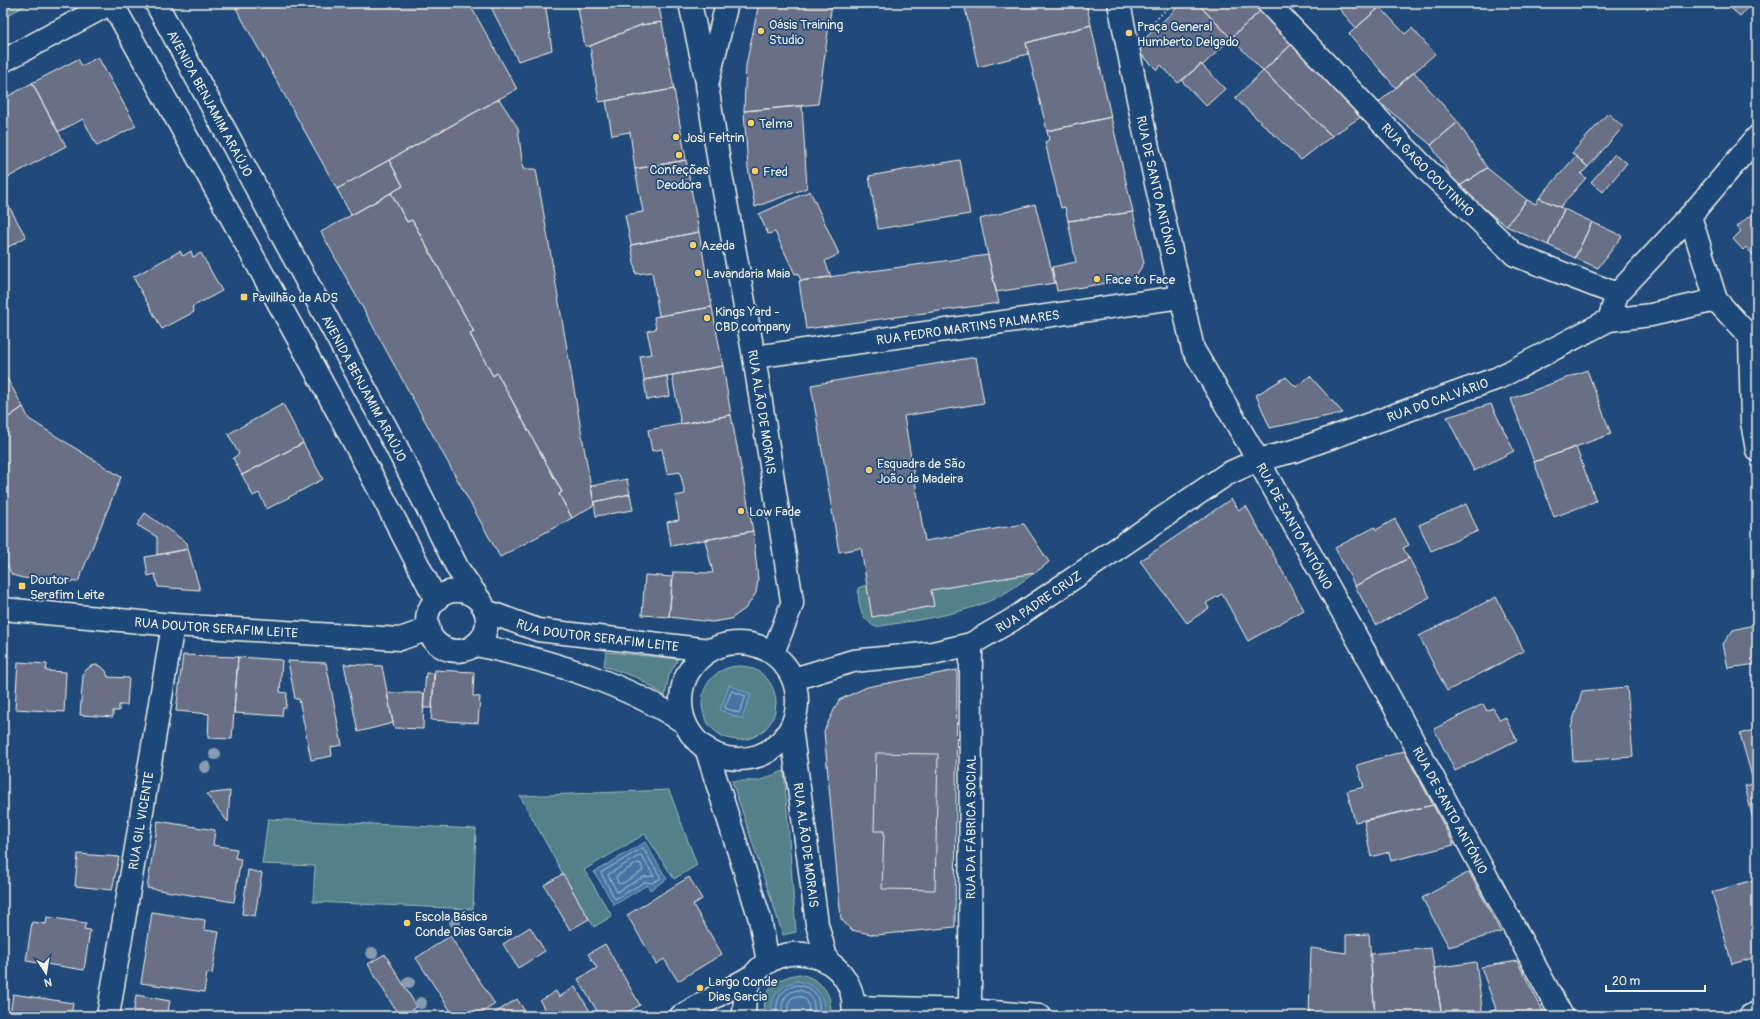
<svg xmlns="http://www.w3.org/2000/svg" width="1760" height="1019" font-family="Pangolin,sans-serif">
  <style>
    .green { fill: #538089; stroke: #a4b8b8 }
    .water { fill: #4775a3; stroke: #8ca7bf }
    .lines { fill: none; stroke-linecap: round; stroke-linejoin: round }
    .shore { stroke: #afbfcc; stroke-width: 1 }
    .building { fill: #677088; stroke: #f4f1e8 }
    .street-casing { stroke: #f4f1e8; stroke-width: 25 }
    .secondary-casing { stroke: #f4f1e8; stroke-width: 25 }
    .path { stroke: #f4f1e8; stroke-width: 2.5; stroke-dasharray: 1 3; stroke-linecap: butt }
    .street { stroke: #1f4a7a; stroke-width: 22 }
    .secondary { stroke: #1f4a7a; stroke-width: 22 }
    .tree { fill: #879caf }
    .poi-dot { fill: #ffd166; stroke: #1f4a7a; stroke-width: 1.5 }
    .labels { text-anchor: middle; stroke-width: 3.5; stroke-linejoin: round; paint-order: stroke }
    .poi-label { font-size: 13px; fill: #f4f1e8; stroke: #1f4a7a; text-anchor: start }
    .street-label { font-size: 13px; fill: #f4f1e8; stroke: #1f4a7a }
  </style>
  <rect width="100%" height="100%" fill="#1f4a7a"/>
  <filter id="ink" filterUnits="userSpaceOnUse"><feTurbulence type="fractalNoise" baseFrequency=".025" numOctaves="2"/><feDisplacementMap in="SourceGraphic" scale="8" xChannelSelector="R" yChannelSelector="G"/><feConvolveMatrix kernelMatrix="1 2 1 2 8 2 1 2 1" color-interpolation-filters="sRGB"/></filter>
  <g filter="url(#ink)">
    <path class="green" d="M 3,3 L 30,3 L 3,18 Z
      M 1035,573 C 1022,581 1009,592 996,598 C 958,616 916,620 875,627 C 859,616 859,606 858,588 L 867,585 L 872,617 L 934,606 L 931,590 Z
      M 606,652 L 678,659 L 669,675 L 665,696 L 638,678 L 604,666 Z
      M702 703a37 37 0 1 1 74 0a37 37 0 1 1-74 0Z
      M 784,771 L 796,932 L 783,935 L 732,781 L 758,781 Z
      M 669,790 L 697,865 L 674,879 L 645,834 L 584,870 L 612,916 L 594,927 L 563,874 L 520,796 Z
      M 268,819 L 476,829 L 473,909 L 313,902 L 315,866 L 262,864 Z
      M 800,974 C 821,979 834,994 830,1016 L 765,1016 C 761,990 776,977 800,974 Z"/>
    <path class="water" d="M 729,685 L 751,694 L 742,719 L 720,710 Z
      M 645,842 L 667,879 L 650,890 L 647,885 L 614,905 L 594,872 Z
      M 797,981 C 816,984 827,996 823,1016 L 774,1016 C 766,998 781,985 797,981 Z"/>
    <g class="lines">
      <path class="shore" d="M 732,691 L 746,696 L 739,713 L 725,708 Z
        M 643,848 L 661,878 L 652,883 L 645,882 L 615,899 L 601,873 Z
        M 641,855 L 654,876 L 643,877 L 617,892 L 608,875 Z
        M 638,863 L 641,864 L 643,871 L 621,884 L 618,883 L 616,877 Z
        M 777,1016 C 775,1000 780,989 797,985 C 817,988 821,998 819,1016
        M 782,1016 C 781,1003 783,994 797,990 C 813,992 815,1002 814,1016
        M 788,1016 C 788,1006 786,999 797,996 C 810,998 809,1006 808,1016"/>
    </g>
    <path class="building" d="M 233,3 L 469,3 L 517,89 L 337,189 Z
      M 489,3 L 545,3 L 552,50 L 518,61 Z
      M 577,3 L 658,3 L 662,22 L 641,25 L 590,46 L 585,46 Z
      M 759,3 L 832,3 L 818,104 L 744,111 L 746,65 Z
      M 964,3 L 1086,3 L 1091,25 L 1026,43 L 1028,54 L 978,67 Z
      M 1182,3 L 1197,3 L 1231,38 L 1202,66 L 1201,64 L 1178,83 L 1161,65 L 1157,70 L 1135,48 Z
      M 1197,3 L 1252,3 L 1260,11 L 1231,38 Z
      M 1334,3 L 1384,3 L 1356,28 Z
      M 1725,3 L 1752,3 L 1740,16 Z
      M 1380,7 L 1405,34 L 1412,28 L 1435,54 L 1396,88 L 1349,34 Z
      M 1260,11 L 1292,44 L 1263,71 L 1231,38 Z
      M 662,22 L 674,89 L 599,102 L 590,46 L 641,25 Z
      M 1091,25 L 1111,117 L 1047,131 L 1026,43 Z
      M 1292,44 L 1362,116 L 1332,136 L 1263,71 Z
      M 98,57 L 136,126 L 97,146 L 83,119 L 58,132 L 32,83 L 78,59 L 82,66 Z
      M 1201,64 L 1225,89 L 1206,106 L 1182,81 Z
      M 1263,71 L 1332,136 L 1301,160 L 1235,98 Z
      M 1414,72 L 1458,122 L 1431,145 L 1379,102 Z
      M 32,83 L 66,146 L 3,180 L 3,99 Z
      M 674,89 L 686,160 L 635,169 L 630,132 L 612,135 L 606,101 Z
      M 499,99 L 518,128 L 523,169 L 536,169 L 594,505 L 572,518 L 559,494 L 562,492 L 497,373 L 493,376 L 470,334 L 474,332 L 412,220 L 407,222 L 391,193 L 403,186 L 389,160 Z
      M 802,106 L 807,188 L 755,207 L 748,168 L 744,111 Z
      M 1608,113 L 1623,127 L 1588,167 L 1572,153 Z
      M 1111,117 L 1133,212 L 1068,221 L 1065,207 L 1061,208 L 1045,142 L 1049,140 L 1047,131 Z
      M 1458,122 L 1487,168 L 1458,187 L 1431,145 Z
      M 1615,154 L 1627,163 L 1603,192 L 1591,182 Z
      M 1576,156 L 1588,167 L 1581,174 L 1586,178 L 1560,207 L 1539,198 Z
      M 389,160 L 403,186 L 351,215 L 337,189 Z
      M 686,160 L 699,232 L 631,245 L 625,215 L 643,212 L 635,169 Z
      M 960,160 L 970,214 L 878,229 L 869,176 Z
      M 1487,168 L 1527,200 L 1506,226 L 1458,187 Z
      M 1757,185 L 1757,198 L 1751,192 Z
      M 810,191 L 839,254 L 825,261 L 831,277 L 801,281 L 798,273 L 795,274 L 775,232 L 768,234 L 759,214 Z
      M 391,193 L 407,222 L 412,220 L 474,332 L 470,334 L 493,376 L 497,373 L 562,492 L 559,494 L 572,518 L 500,557 L 321,232 Z
      M 1539,198 L 1564,209 L 1548,245 L 1506,226 L 1527,200 L 1536,204 Z
      M 7,203 L 26,237 L 3,250 L 3,205 Z
      M 1035,204 L 1055,283 L 996,292 L 980,219 Z
      M 1564,209 L 1592,222 L 1575,258 L 1548,245 Z
      M 1757,209 L 1757,251 L 1753,255 L 1746,247 L 1743,250 L 1733,239 L 1741,231 L 1737,227 Z
      M 1133,212 L 1144,263 L 1134,279 L 1057,291 L 1052,267 L 1076,262 L 1068,221 Z
      M 1592,222 L 1622,236 L 1598,268 L 1575,258 Z
      M 699,232 L 712,307 L 659,316 L 652,272 L 636,274 L 631,245 Z
      M 180,251 L 183,256 L 191,251 L 193,257 L 201,253 L 222,291 L 192,307 L 194,312 L 162,329 L 133,277 Z
      M 988,255 L 999,303 L 806,329 L 799,281 Z
      M 712,307 L 723,366 L 644,380 L 640,356 L 652,354 L 647,331 L 656,329 L 654,317 Z
      M 976,357 L 984,403 L 904,416 L 925,541 L 1024,524 L 1049,562 L 1035,573 L 931,590 L 934,606 L 872,617 L 861,548 L 839,552 L 811,385 Z
      M 723,366 L 731,415 L 681,424 L 672,375 Z
      M 1587,370 L 1611,434 L 1534,462 L 1511,399 Z
      M 3,371 L 23,407 L 3,421 Z
      M 667,376 L 670,396 L 647,400 L 644,380 Z
      M 1310,376 L 1343,413 L 1270,428 L 1256,395 L 1286,377 L 1296,387 Z
      M 283,404 L 303,443 L 242,475 L 233,458 L 239,454 L 228,434 Z
      M 1491,404 L 1514,451 L 1474,471 L 1447,417 Z
      M 23,407 L 29,419 L 121,477 L 78,582 L 23,578 L 12,575 L 3,557 L 3,421 Z
      M 731,415 L 753,531 L 671,546 L 667,522 L 679,520 L 675,496 L 685,494 L 680,472 L 667,474 L 662,449 L 652,451 L 648,430 Z
      M 303,443 L 323,479 L 267,509 L 259,493 L 253,496 L 242,475 Z
      M 1576,447 L 1596,501 L 1554,517 L 1534,462 Z
      M 627,479 L 630,494 L 594,502 L 591,486 Z
      M 630,494 L 633,510 L 596,516 L 594,502 Z
      M 1231,499 L 1239,510 L 1246,506 L 1304,610 L 1248,641 L 1222,594 L 1206,603 L 1209,608 L 1187,623 L 1140,561 Z
      M 1466,504 L 1478,531 L 1431,551 L 1419,525 Z
      M 145,513 L 187,543 L 188,549 L 157,555 L 157,537 L 137,525 Z
      M 1395,519 L 1409,545 L 1403,548 L 1409,558 L 1355,586 L 1335,548 L 1375,527 L 1376,530 Z
      M 753,531 L 758,580 L 756,593 L 746,608 L 731,619 L 712,622 L 669,617 L 673,572 L 713,573 L 705,540 Z
      M 188,549 L 200,590 L 158,587 L 155,574 L 148,576 L 145,557 Z
      M 1409,558 L 1430,597 L 1376,625 L 1355,586 Z
      M 645,575 L 673,577 L 669,617 L 642,615 Z
      M 1496,597 L 1524,651 L 1447,691 L 1419,636 Z
      M 1757,624 L 1757,664 L 1728,668 L 1723,644 L 1733,630 Z
      M 183,655 L 238,657 L 232,739 L 208,738 L 209,714 L 176,711 Z
      M 238,657 L 282,660 L 280,692 L 287,693 L 286,708 L 283,708 L 282,716 L 234,713 Z
      M 288,661 L 326,663 L 342,745 L 331,747 L 332,756 L 311,760 L 299,699 L 295,699 Z
      M 18,662 L 47,664 L 46,671 L 66,672 L 64,712 L 15,709 Z
      M 344,664 L 382,666 L 393,723 L 358,732 Z
      M 97,665 L 102,667 L 106,671 L 108,677 L 129,678 L 127,705 L 119,705 L 119,711 L 113,711 L 113,717 L 80,715 L 83,675 L 86,670 L 91,666 Z
      M 435,670 L 474,672 L 473,696 L 480,697 L 478,723 L 431,720 Z
      M 957,670 L 955,927 L 876,935 L 851,930 L 841,919 L 824,731 L 839,700 L 867,687 Z
      M 426,673 L 434,673 L 432,708 L 423,708 Z
      M 1627,687 L 1633,757 L 1573,761 L 1571,727 L 1582,691 Z
      M 387,693 L 424,693 L 423,729 L 394,728 Z
      M 1483,704 L 1487,711 L 1493,708 L 1500,720 L 1505,717 L 1517,740 L 1455,771 L 1434,729 Z
      M 1757,729 L 1757,783 L 1754,784 L 1740,734 Z
      M 1404,751 L 1433,805 L 1355,822 L 1347,791 L 1364,787 L 1357,765 Z
      M 876,753 L 938,754 L 935,890 L 882,889 L 884,831 L 874,831 Z
      M 1757,783 L 1757,836 L 1745,786 Z
      M 230,791 L 228,822 L 206,794 Z
      M 1433,805 L 1454,845 L 1391,861 L 1389,852 L 1371,857 L 1364,821 Z
      M 158,821 L 215,830 L 213,845 L 237,849 L 235,858 L 241,859 L 234,902 L 147,888 Z
      M 78,854 L 119,857 L 112,890 L 75,886 Z
      M 248,870 L 262,873 L 255,916 L 242,914 Z
      M 1469,872 L 1501,932 L 1449,947 L 1422,898 Z
      M 563,874 L 589,919 L 570,930 L 544,885 Z
      M 689,877 L 702,899 L 693,905 L 722,954 L 678,981 L 664,959 L 656,964 L 627,915 Z
      M 1757,879 L 1757,957 L 1732,964 L 1712,892 Z
      M 152,912 L 205,920 L 204,930 L 219,932 L 212,974 L 207,973 L 204,992 L 141,983 Z
      M 47,917 L 86,923 L 84,929 L 90,930 L 84,970 L 26,961 L 32,922 L 46,924 Z
      M 530,927 L 545,951 L 518,968 L 503,944 Z
      M 1369,934 L 1375,1016 L 1309,1016 L 1311,948 L 1346,953 L 1346,935 Z
      M 450,936 L 495,1004 L 477,1016 L 454,1016 L 416,958 Z
      M 605,944 L 640,1005 L 621,1016 L 600,1016 L 578,979 L 597,968 L 588,954 Z
      M 1431,948 L 1442,1016 L 1375,1016 L 1370,954 Z
      M 385,954 L 417,1007 L 403,1016 L 399,1016 L 368,964 Z
      M 1517,961 L 1545,1015 L 1544,1016 L 1483,1016 L 1496,1009 L 1481,967 Z
      M 1476,962 L 1483,1016 L 1442,1016 L 1434,968 Z
      M 575,987 L 593,1016 L 548,1016 L 540,1001 L 556,991 L 559,997 Z
      M 13,994 L 73,1003 L 71,1016 L 10,1016 Z
      M 136,995 L 170,1001 L 167,1016 L 133,1016 Z
      M 517,999 L 528,1016 L 490,1016 Z"/>
    <g class="lines">
      <defs>
        <g id="street">
          <path d="M 690,3 L 706,78"/>
          <path id="s1" d="M 727,3 L 707,85 L 720,169 L 754,357 L 792,601 L 792,604 L 773,653"/>
          <path id="s2" d="M 1119,3 L 1145,134 L 1193,349 L 1258,460 L 1372,665 L 1562,1016"/>
          <path id="s3" d="M 1268,3 L 1424,167 L 1515,255 L 1617,294"/>
          <path d="M 3,61 L 111,3"/>
          <path d="M 1690,216 L 1716,300 L 1750,337 L 1757,340"/>
          <path d="M 1609,320 L 1651,315 L 1716,300"/>
          <path d="M 1750,337 L 1752,422 L 1757,450"/>
          <path id="s4" d="M 754,357 L 1181,297"/>
          <path id="s5" d="M 3,609 L 173,625 L 400,639 L 429,629"/>
          <path id="s6" d="M 794,679 L 853,661 L 933,653 L 971,644 L 1012,620 L 1227,474 L 1258,460 L 1294,451 L 1498,378 L 1609,320 L 1617,294 L 1690,216 L 1757,137"/>
          <path d="M 854,1007 L 970,1010 L 1040,1016"/>
          <path id="s7" d="M 970,1010 L 971,644"/>
          <path id="s8" d="M 108,1016 L 173,625"/>
          <path d="M 681,1016 L 754,975"/>
          <path d="M 1750,1016 L 1757,1013"/>
        </g>
        <g id="secondary">
          <path d="M 112,3 C 222,201 334,398 436,600"/>
          <path id="s9" d="M 156,3 L 396,446 L 458,569 L 482,603"/>
          <circle cx="457" cy="621" r="30"/>
          <path id="s10" d="M 486,611 L 538,630 L 710,650"/>
          <circle cx="739" cy="701" r="58"/>
          <path d="M 476,645 C 548,660 623,682 685,723"/>
          <path id="s11" d="M 791,727 L 817,924 L 827,961"/>
          <path d="M 706,748 L 760,919 L 768,962"/>
          <path d="M 745,1016 L 744,1012 C 745,1003 744,993 748,985 C 775,929 861,953 853,1016"/>
        </g>
      </defs>
      <use href="#street" class="street-casing"/>
      <use href="#secondary" class="secondary-casing"/>
      <path class="path" d="M 1152,23 L 1173,3"/>
      <use href="#street" class="street"/>
      <use href="#secondary" class="secondary"/>
    </g>
    <g class="tree">
      <circle cx="215" cy="754" r="6"/>
      <circle cx="205" cy="767" r="6"/>
      <circle cx="455" cy="922" r="6"/>
      <circle cx="372" cy="953" r="6"/>
      <circle cx="409" cy="982" r="6"/>
      <circle cx="421" cy="1003" r="6"/>
    </g>
  </g>
  <g class="poi-dot">
    <circle cx="761" cy="31" r="4"/>
    <circle cx="1129" cy="33" r="4"/>
    <circle cx="751" cy="123" r="4"/>
    <circle cx="676" cy="137" r="4"/>
    <circle cx="679" cy="155" r="4"/>
    <circle cx="755" cy="171" r="4"/>
    <circle cx="693" cy="245" r="4"/>
    <circle cx="698" cy="273" r="4"/>
    <circle cx="1097" cy="279" r="4"/>
    <rect x="240" y="293" width="8" height="8" rx="2"/>
    <circle cx="707" cy="318" r="4"/>
    <circle cx="869" cy="470" r="4"/>
    <circle cx="741" cy="511" r="4"/>
    <rect x="18" y="582" width="8" height="8" rx="2"/>
    <circle cx="407" cy="923" r="4"/>
    <circle cx="700" cy="988" r="4"/>
  </g>
  <g class="labels">
    <g class="poi-label">
      <text x="769" y="29">Oásis Training<tspan x="769" dy="15">Studio</tspan></text>
      <text x="1137" y="31">Praça General<tspan x="1137" dy="15">Humberto Delgado</tspan></text>
      <text x="759" y="128">Telma</text>
      <text x="684" y="142">Josi Feltrin</text>
      <text x="679" y="174" text-anchor="middle">Confeções<tspan x="679" dy="15">Deodora</tspan></text>
      <text x="763" y="176">Fred</text>
      <text x="701" y="250">Azeda</text>
      <text x="706" y="278">Lavandaria Maia</text>
      <text x="1105" y="284">Face to Face</text>
      <text x="252" y="302">Pavilhão da ADS</text>
      <text x="715" y="316">Kings Yard -<tspan x="715" dy="15">CBD company</tspan></text>
      <text x="877" y="468">Esquadra de São<tspan x="877" dy="15">João da Madeira</tspan></text>
      <text x="749" y="516">Low Fade</text>
      <text x="30" y="584">Doutor<tspan x="30" dy="15">Serafim Leite</tspan></text>
      <text x="415" y="921">Escola Básica<tspan x="415" dy="15">Conde Dias Garcia</tspan></text>
      <text x="708" y="986">Largo Conde<tspan x="708" dy="15">Dias Garcia</tspan></text>
    </g>
    <g class="street-label">
      <text dy="5" stroke="none"><textPath href="#s9" startOffset="114">AVENIDA BENJAMIM ARAÚJO</textPath></text>
      <text dy="5" stroke="none"><textPath href="#s3" startOffset="231">RUA GAGO COUTINHO</textPath></text>
      <text dy="5" stroke="none"><textPath href="#s2" startOffset="186">RUA DE SANTO ANTÓNIO</textPath></text>
      <text dy="5" stroke="none"><textPath href="#s4" startOffset="216">RUA PEDRO MARTINS PALMARES</textPath></text>
      <text dy="5" stroke="none"><textPath href="#s9" startOffset="438">AVENIDA BENJAMIM ARAÚJO</textPath></text>
      <text dy="5" stroke="none"><textPath href="#s6" startOffset="712">RUA DO CALVÁRIO</textPath></text>
      <text dy="5" stroke="none"><textPath href="#s1" startOffset="416">RUA ALÃO DE MORAIS</textPath></text>
      <text dy="5" stroke="none"><textPath href="#s2" startOffset="558">RUA DE SANTO ANTÓNIO</textPath></text>
      <text dy="5" stroke="none"><textPath href="#s6" startOffset="261">RUA PADRE CRUZ</textPath></text>
      <text dy="5" stroke="none"><textPath href="#s5" startOffset="214">RUA DOUTOR SERAFIM LEITE</textPath></text>
      <text dy="5" stroke="none"><textPath href="#s10" startOffset="115">RUA DOUTOR SERAFIM LEITE</textPath></text>
      <text dy="5" stroke="none"><textPath href="#s2" startOffset="882">RUA DE SANTO ANTÓNIO</textPath></text>
      <text dy="5" stroke="none"><textPath href="#s8" startOffset="198">RUA GIL VICENTE</textPath></text>
      <text dy="5" stroke="none"><textPath href="#s7" startOffset="183">RUA DA FÁBRICA SOCIAL</textPath></text>
      <text dy="5" stroke="none"><textPath href="#s11" startOffset="119">RUA ALÃO DE MORAIS</textPath></text>
    </g>
  </g>
  <rect width="1760" height="1019" fill="none" stroke="#1f4a7a" stroke-width="16"/>
  <rect x="8" y="8" width="1744" height="1003" fill="none" stroke="#f4f1e8" stroke-width="1.5" filter="url(#ink)"/>
  <g transform="translate(46 973) rotate(168)" stroke="#1f4a7a" stroke-width="3" paint-order="stroke">
  <path d="M0-3L7 15L0 10L-7 15Z" fill="#f4f1e8"/>
  <text y="-6" font-size="11" font-weight="bold" text-anchor="middle" fill="#f4f1e8">N</text>
  </g>
  <path d="M1606 985v6h99v-6" fill="none" stroke="#f4f1e8" stroke-width="2"/>
  <text x="1612" y="985" font-size="12" fill="#f4f1e8" stroke="#1f4a7a" stroke-width="3" paint-order="stroke">20 m</text>
</svg>
